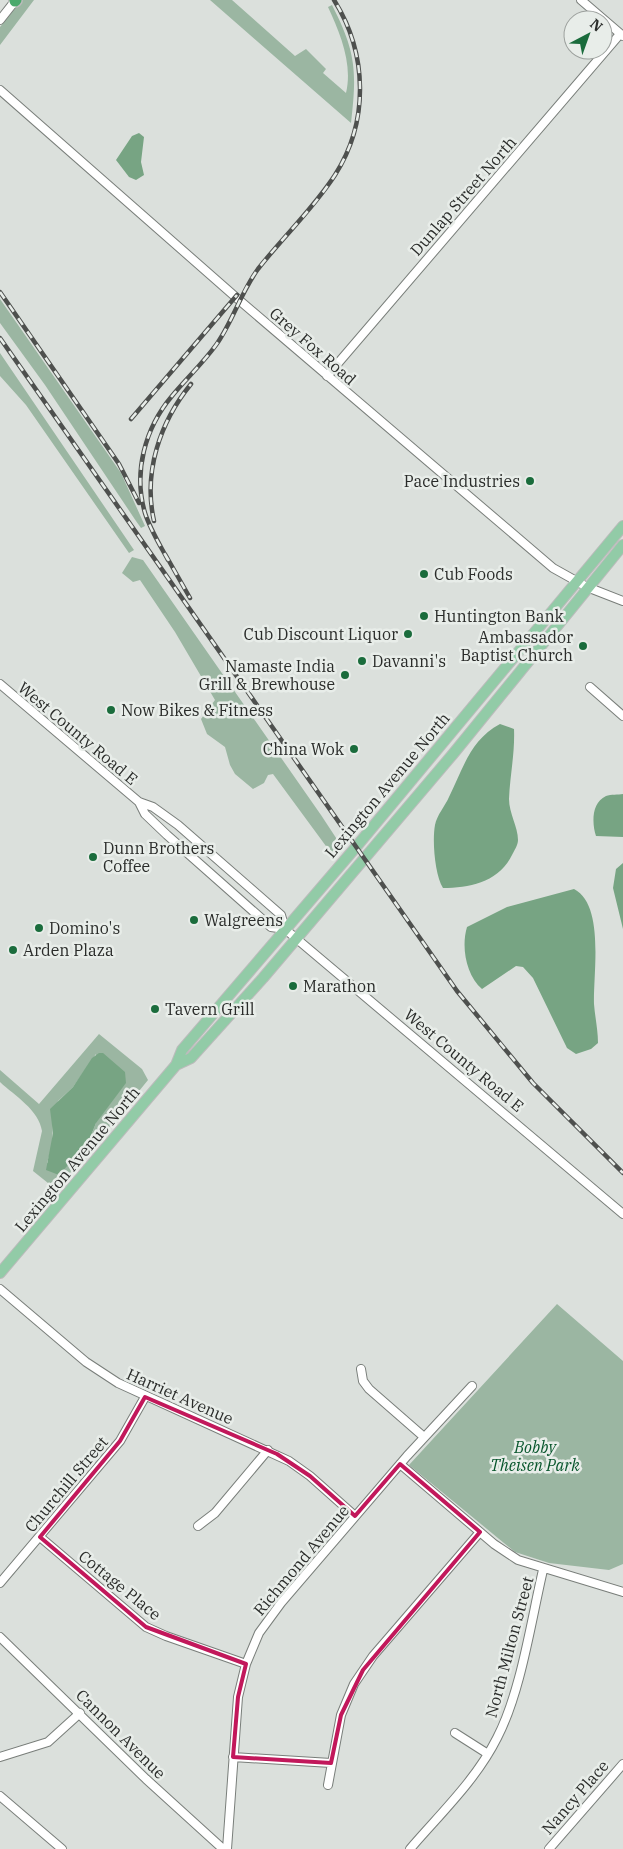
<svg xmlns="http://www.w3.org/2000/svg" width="623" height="1849" font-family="'IBM Plex Serif',serif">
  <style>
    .green { fill: #9bb6a2; fill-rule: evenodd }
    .water { fill: #77a483 }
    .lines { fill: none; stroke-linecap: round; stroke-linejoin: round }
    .minor-casing { stroke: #797e7a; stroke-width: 10 }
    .major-casing { stroke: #bbb; stroke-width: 12 }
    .highway-casing { stroke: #bbb; stroke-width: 14 }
    .minor { stroke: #fff; stroke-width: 8 }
    .major { stroke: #92cba7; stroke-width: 10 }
    .highway { stroke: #4aa96c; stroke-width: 11 }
    .rail-casing { stroke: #4e504e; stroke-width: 4.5 }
    .rail { stroke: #e8ede9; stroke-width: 2.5; stroke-dasharray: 8; stroke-linecap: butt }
    .marked { fill: none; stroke: #c2185b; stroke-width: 4; stroke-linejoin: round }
    .poi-dot { fill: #1a6c3c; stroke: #e8ede9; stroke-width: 2 }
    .labels { text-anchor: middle; stroke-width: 5; stroke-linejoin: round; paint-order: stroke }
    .street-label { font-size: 16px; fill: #2a2c2a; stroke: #e8ede9 }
    .poi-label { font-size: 16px; fill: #2a2c2a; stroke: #e8ede9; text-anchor: start }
    .park-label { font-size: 16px; font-style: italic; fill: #07552b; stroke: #e8ede9 }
  </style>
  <rect width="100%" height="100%" fill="#dbe0dc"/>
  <path class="green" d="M 22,0 L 34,0 L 0,45 L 0,27 Z
    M 210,0 L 232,0 L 295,56 L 306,49 L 326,69 L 323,73 L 346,93 C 353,64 340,33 328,7 L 332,5 C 356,52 357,71 351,123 Z
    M 0,299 L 121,473 L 145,526 L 141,528 L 136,521 L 45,385 L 0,323 Z
    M 0,353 L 134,550 L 129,553 L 26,405 L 0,376 Z
    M 132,557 L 143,560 L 321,815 L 342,847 L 334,857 L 273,774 L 268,775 L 264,783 L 253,789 L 235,774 L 230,765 L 225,747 L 207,734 L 201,719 L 215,700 L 175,632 L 140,580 L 133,582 L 122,573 Z
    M 99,1034 L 142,1069 L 148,1080 L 58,1191 L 33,1171 L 42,1131 C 39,1110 15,1096 0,1082 L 0,1070 L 39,1104 ZM 96,1054 L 96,1123 L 88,1143 L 75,1159 L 47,1163 L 52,1146 L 53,1122 L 58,1101 L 73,1087 Z
    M 557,1304 L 623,1361 L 623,1564 L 609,1570 L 549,1563 L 515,1552 L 409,1465 Z"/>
  <path class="water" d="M 139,133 L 144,137 L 141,162 L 144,175 L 136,180 L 129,177 L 116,160 L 132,136 Z
    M 500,724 L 514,729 C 515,753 510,775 509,799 C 509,813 518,827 518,840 C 518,845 514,851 512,855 C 499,882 470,888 443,888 C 435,875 432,841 435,825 C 437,815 445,806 449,797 C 463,769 470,740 500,724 Z
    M 623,794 L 623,837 L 596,836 C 592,824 591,803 606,796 C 611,794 618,795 623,794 Z
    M 623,863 L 623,929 L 613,888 L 616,869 Z
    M 574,889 C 605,905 593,974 594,1004 C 595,1017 598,1030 598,1043 L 591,1049 L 576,1054 L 567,1048 L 533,978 L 523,967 L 516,966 L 482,989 C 466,975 461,947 467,927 L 507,907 Z
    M 99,1053 L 103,1053 L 125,1072 L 126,1083 L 96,1123 L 88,1143 L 59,1175 L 46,1170 L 53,1133 L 50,1109 L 73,1087 L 92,1058 Z"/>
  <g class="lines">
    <defs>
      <path id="minor" d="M 581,0 L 623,36
        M 0,20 L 15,1
        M 0,90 L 239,300 L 553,568 L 587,587 L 623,601
        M 327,376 L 620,34
        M 0,684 L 139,802 L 153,807 L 178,825 L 281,915 L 285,929
        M 590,687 L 623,716
        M 139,802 L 145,814 L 167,835 L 271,927 L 285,929 L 623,1214
        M 0,1289 L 86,1362 L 118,1383 L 289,1461 L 310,1476 L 355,1516
        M 361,1369 L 363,1381 L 369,1389 L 424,1437
        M 400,1464 L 494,1544 L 518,1560 L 623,1592
        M 198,1526 L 215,1513 L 268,1450
        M 40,1537 L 146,1627 L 166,1636 L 246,1664
        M 0,1583 L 120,1441 L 145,1397
        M 0,1637 L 146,1779 L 223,1849
        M 455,1733 L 488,1754
        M 0,1757 L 48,1742 L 80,1713
        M 233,1757 L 331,1763
        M 328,1785 L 341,1715 L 354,1684 L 373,1656 L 480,1532
        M 0,1796 L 62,1849
        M 227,1849 L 238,1697 L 246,1664 L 259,1633 L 281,1603 L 407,1456 L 472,1386
        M 410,1849 C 440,1814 476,1780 497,1738 C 521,1692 531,1621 543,1570
        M 549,1849 L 623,1764"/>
      <path id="major" d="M 176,1065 L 191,1058 L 263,978 L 453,754 L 623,545
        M 0,1273 L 176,1065 L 182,1050 L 356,847 L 623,526"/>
      <path id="highway" d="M 15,1 L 16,0"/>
    </defs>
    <use href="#minor" class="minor-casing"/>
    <use href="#major" class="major-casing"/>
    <use href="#highway" class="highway-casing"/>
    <use href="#minor" class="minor"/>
    <use href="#major" class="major"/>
    <use href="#highway" class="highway"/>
    <defs>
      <path id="rail" d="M 0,292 L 119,464 L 139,503
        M 0,338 L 457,991 L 533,1083 L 623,1173
        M 131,419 L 237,295
        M 154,521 C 143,472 160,422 191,384
        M 165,554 L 190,598
        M 168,560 C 160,545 150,529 145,513 C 133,472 145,428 172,396 C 186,379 203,363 216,345 C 233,321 241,292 258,269 C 283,237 313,209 335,175 C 369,122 368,54 334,0"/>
    </defs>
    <use href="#rail" class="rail-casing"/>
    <use href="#rail" class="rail"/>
  </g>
  <path class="marked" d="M 145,1397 L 277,1454 L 310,1476 L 355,1516 L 400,1464 L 480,1532 L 363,1670 L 341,1715 L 331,1763 L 233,1757 L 238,1697 L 246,1664 L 146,1627 L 40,1537 L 120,1441 Z"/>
  <g class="poi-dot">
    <circle cx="530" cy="481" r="5"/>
    <circle cx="424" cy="574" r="5"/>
    <circle cx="424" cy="616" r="5"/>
    <circle cx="408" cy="634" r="5"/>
    <circle cx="583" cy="646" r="5"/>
    <circle cx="362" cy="661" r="5"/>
    <circle cx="345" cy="675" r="5"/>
    <circle cx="111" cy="710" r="5"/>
    <circle cx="354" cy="749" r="5"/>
    <circle cx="93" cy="857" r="5"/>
    <circle cx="194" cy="920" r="5"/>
    <circle cx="39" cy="928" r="5"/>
    <circle cx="13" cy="950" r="5"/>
    <circle cx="293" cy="986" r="5"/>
    <circle cx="155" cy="1009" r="5"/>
  </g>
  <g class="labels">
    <g class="street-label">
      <text transform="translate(463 196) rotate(-49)" y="6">Dunlap Street North</text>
      <text transform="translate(313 346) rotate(41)" y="6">Grey Fox Road</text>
      <text transform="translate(78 733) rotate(40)" y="6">West County Road E</text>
      <text transform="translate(387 785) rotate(-50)" y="6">Lexington Avenue North</text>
      <text transform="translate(464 1060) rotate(40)" y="6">West County Road E</text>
      <text transform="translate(77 1159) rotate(-50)" y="6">Lexington Avenue North</text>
      <text transform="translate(180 1396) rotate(24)" y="6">Harriet Avenue</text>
      <text transform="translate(66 1484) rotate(-50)" y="6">Churchill Street</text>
      <text transform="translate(301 1560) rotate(-50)" y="6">Richmond Avenue</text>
      <text transform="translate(120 1585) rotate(39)" y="6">Cottage Place</text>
      <text transform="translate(509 1647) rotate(-75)" y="6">North Milton Street</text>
      <text transform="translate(121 1734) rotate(45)" y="6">Cannon Avenue</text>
      <text transform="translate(575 1797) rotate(-49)" y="6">Nancy Place</text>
    </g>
    <g class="poi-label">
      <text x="520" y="487" text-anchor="end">Pace Industries</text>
      <text x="434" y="580">Cub Foods</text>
      <text x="434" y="622">Huntington Bank</text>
      <text x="398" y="640" text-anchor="end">Cub Discount Liquor</text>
      <text x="573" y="643" text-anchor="end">Ambassador<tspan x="573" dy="18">Baptist Church</tspan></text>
      <text x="372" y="667">Davanni's</text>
      <text x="335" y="672" text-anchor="end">Namaste India<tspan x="335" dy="18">Grill &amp; Brewhouse</tspan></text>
      <text x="121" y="716">Now Bikes &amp; Fitness</text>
      <text x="344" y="755" text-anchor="end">China Wok</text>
      <text x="103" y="854">Dunn Brothers<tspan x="103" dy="18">Coffee</tspan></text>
      <text x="204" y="926">Walgreens</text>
      <text x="49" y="934">Domino's</text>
      <text x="23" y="956">Arden Plaza</text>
      <text x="303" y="992">Marathon</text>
      <text x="165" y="1015">Tavern Grill</text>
    </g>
    <g class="park-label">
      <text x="535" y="1453">Bobby<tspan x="535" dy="18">Theisen Park</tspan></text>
    </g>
  </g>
  <g transform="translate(588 35) rotate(41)"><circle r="24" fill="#e8ede9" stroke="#9ca09d"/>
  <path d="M0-4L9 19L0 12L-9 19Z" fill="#1a6c3c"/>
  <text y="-8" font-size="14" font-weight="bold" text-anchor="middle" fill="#2a2c2a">N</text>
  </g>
</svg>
